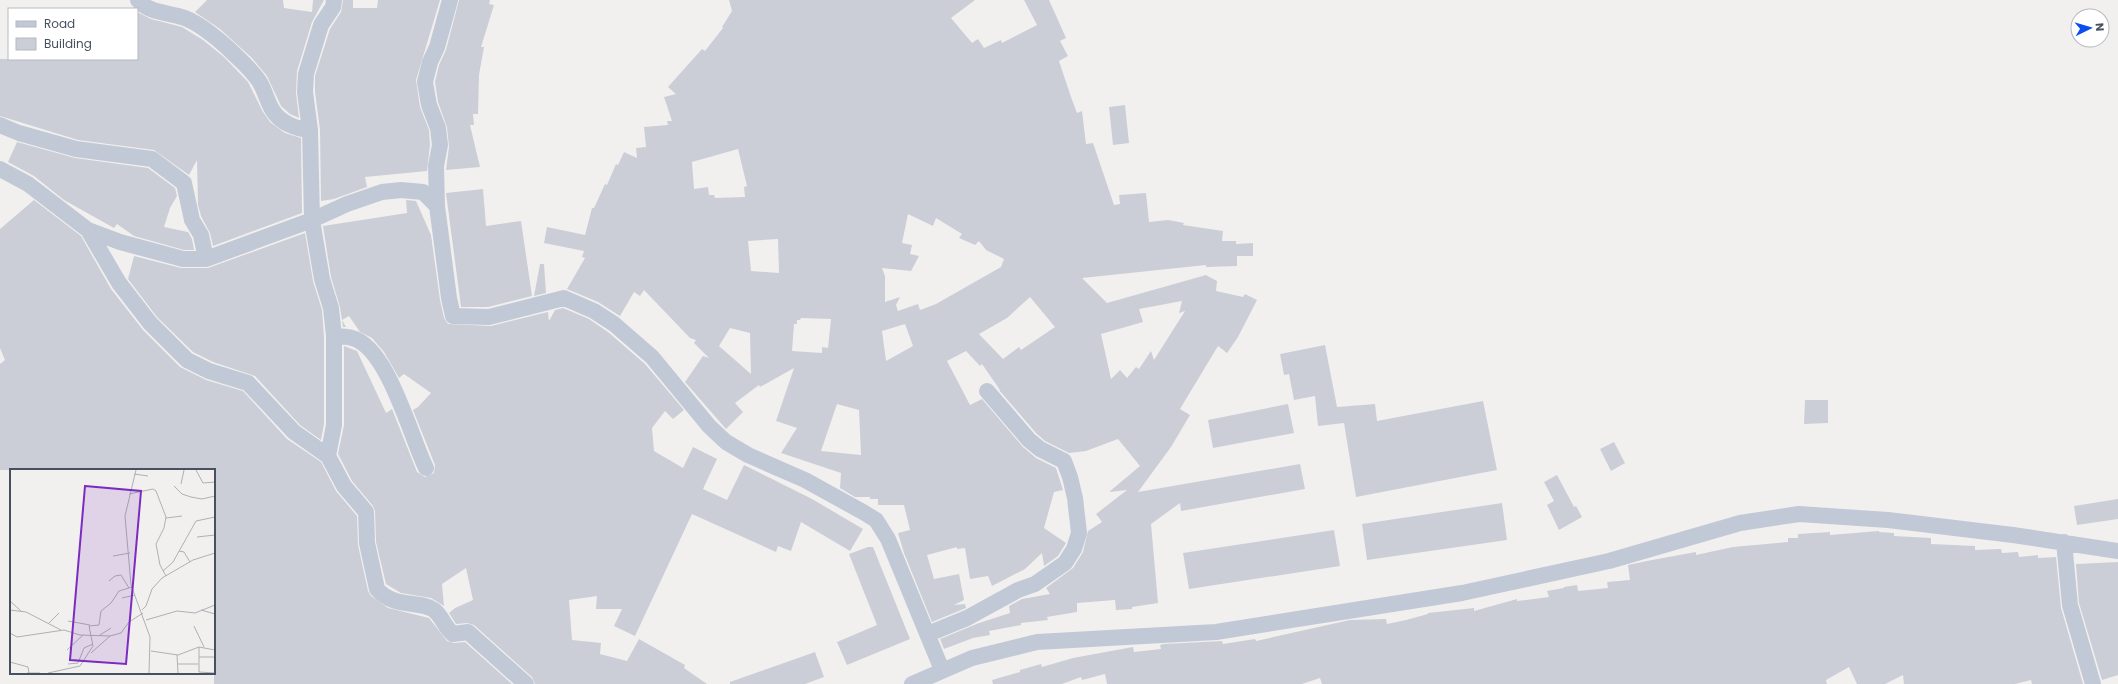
<svg xmlns="http://www.w3.org/2000/svg" width="2118" height="684" font-family="Poppins,sans-serif">
  <style>
    .building { fill: #cbced6; fill-rule: evenodd }
    .lines { fill: none; stroke-linecap: round; stroke-linejoin: round }
    .minor { stroke: #c2c9d6; stroke-width: 16 }
    .inset-road { fill: none; stroke: #adb0b5; stroke-width: 1 }
    .view { fill: #7b2cbf; fill-opacity: 0.15; stroke: #7b2cbf; stroke-width: 2 }
    .inset-edge { fill: none; stroke: #46505f; stroke-width: 2 }
  </style>
  <rect width="100%" height="100%" fill="#f2f0ef"/>
  <path class="building" d="M 207,0 L 283,0 L 284,8 L 312,12 L 313,0 L 324,0 L 312,22 L 297,71 L 296,93 L 299,118 L 290,114 L 281,106 L 267,76 L 252,58 L 220,29 L 195,12 Z
    M 343,0 L 353,0 L 353,8 L 377,8 L 378,0 L 440,0 L 416,80 L 420,107 L 429,130 L 430,145 L 427,171 L 365,177 L 367,187 L 334,199 L 321,201 L 320,130 L 315,92 L 315,76 L 330,29 L 341,12 Z
    M 459,0 L 490,0 L 489,4 L 494,5 L 481,47 L 484,47 L 479,75 L 478,114 L 473,114 L 474,125 L 470,125 L 480,167 L 446,170 L 449,147 L 447,127 L 438,102 L 435,82 L 439,65 L 446,50 Z
    M 729,0 L 975,0 L 951,18 L 972,43 L 978,39 L 984,48 L 1001,40 L 1002,43 L 1037,25 L 1024,0 L 1049,0 L 1066,38 L 1060,41 L 1068,56 L 1059,61 L 1071,97 L 1077,113 L 1082,111 L 1086,144 L 1093,143 L 1114,205 L 1120,204 L 1119,195 L 1146,193 L 1149,222 L 1168,220 L 1184,223 L 1183,225 L 1223,231 L 1222,241 L 1236,241 L 1236,244 L 1253,243 L 1253,256 L 1237,256 L 1237,266 L 1206,267 L 1206,265 L 1082,278 L 1107,303 L 1206,275 L 1217,281 L 1216,291 L 1243,297 L 1245,294 L 1257,300 L 1238,337 L 1227,353 L 1218,346 L 1180,409 L 1190,415 L 1171,447 L 1138,492 L 1300,464 L 1305,489 L 1181,511 L 1180,503 L 1151,524 L 1158,603 L 1132,607 L 1132,609 L 1116,610 L 1115,600 L 1077,603 L 1077,612 L 1047,617 L 1048,620 L 1021,623 L 1021,625 L 989,631 L 990,635 L 973,638 L 944,649 L 940,639 L 979,623 L 1010,613 L 1009,606 L 1022,599 L 1050,594 L 1046,588 L 1073,568 L 1083,552 L 1088,531 L 1102,522 L 1096,514 L 1127,490 L 1109,492 L 1140,466 L 1118,439 L 1086,451 L 1069,453 L 1045,441 L 1036,433 L 999,390 L 1000,390 L 982,364 L 980,366 L 966,351 L 947,361 L 970,405 L 982,399 L 1023,447 L 1036,458 L 1056,468 L 1063,490 L 1054,492 L 1044,528 L 1066,543 L 1058,556 L 1044,566 L 1042,553 L 1025,569 L 992,586 L 988,576 L 970,579 L 965,548 L 957,549 L 957,547 L 927,555 L 934,579 L 959,574 L 964,600 L 954,605 L 965,604 L 966,608 L 932,622 L 904,553 L 898,533 L 910,530 L 904,505 L 878,505 L 878,499 L 870,499 L 870,497 L 855,497 L 840,488 L 841,473 L 781,453 L 797,428 L 776,421 L 794,368 L 760,387 L 759,385 L 735,403 L 743,412 L 726,429 L 685,382 L 703,356 L 709,358 L 694,343 L 696,340 L 690,338 L 644,290 L 640,296 L 634,292 L 620,316 L 598,302 L 567,289 L 585,258 L 582,257 L 584,251 L 544,243 L 547,227 L 585,235 L 592,208 L 594,208 L 605,184 L 607,185 L 616,164 L 618,165 L 624,152 L 637,158 L 636,148 L 646,147 L 644,127 L 668,125 L 667,121 L 672,121 L 664,97 L 676,94 L 668,87 L 702,49 L 705,51 L 723,28 L 722,27 L 732,11 ZM 738,149 L 747,186 L 744,187 L 745,197 L 715,198 L 714,195 L 709,195 L 708,187 L 694,189 L 692,162 ZM 908,214 L 933,226 L 936,218 L 962,234 L 959,238 L 975,245 L 979,241 L 986,250 L 1004,259 L 1001,267 L 936,304 L 920,310 L 918,304 L 898,311 L 896,305 L 900,297 L 885,302 L 885,276 L 882,268 L 911,271 L 919,256 L 910,254 L 912,245 L 902,243 ZM 778,239 L 779,273 L 751,271 L 748,241 ZM 1030,297 L 1055,327 L 1021,350 L 1019,347 L 1003,359 L 979,334 L 1007,318 ZM 1182,301 L 1179,313 L 1185,311 L 1154,360 L 1151,351 L 1139,369 L 1136,367 L 1127,378 L 1120,370 L 1111,379 L 1101,334 L 1143,322 L 1139,309 ZM 801,318 L 831,319 L 828,348 L 822,347 L 822,353 L 792,351 L 794,324 L 797,324 L 797,320 L 800,320 ZM 905,324 L 913,346 L 886,361 L 882,331 ZM 730,328 L 750,333 L 751,374 L 719,346 ZM 837,404 L 859,410 L 861,455 L 821,451 Z
    M 137,12 L 151,19 L 182,27 L 203,40 L 224,57 L 248,82 L 263,112 L 270,122 L 285,133 L 301,138 L 302,213 L 213,246 L 210,233 L 201,216 L 198,205 L 197,160 L 189,175 L 154,150 L 78,140 L 0,116 L 0,59 L 137,59 Z
    M 1125,105 L 1129,143 L 1113,145 L 1109,107 Z
    M 17,142 L 75,158 L 148,168 L 175,188 L 177,196 L 170,208 L 164,227 L 188,232 L 192,239 L 194,250 L 184,250 L 134,236 L 117,224 L 114,228 L 64,200 L 34,176 L 8,162 Z
    M 483,189 L 486,226 L 521,221 L 532,296 L 488,307 L 461,307 L 446,193 Z
    M 34,200 L 81,236 L 111,289 L 143,330 L 180,367 L 206,380 L 243,391 L 287,439 L 321,462 L 336,491 L 357,516 L 358,545 L 368,591 L 371,596 L 388,608 L 429,618 L 447,641 L 454,643 L 465,642 L 512,684 L 214,684 L 214,470 L 0,470 L 0,364 L 5,360 L 0,348 L 0,229 Z
    M 406,200 L 416,201 L 431,235 L 440,300 L 444,318 L 448,324 L 491,326 L 548,312 L 549,321 L 555,310 L 563,308 L 589,319 L 608,332 L 645,364 L 684,410 L 673,419 L 665,411 L 652,428 L 654,451 L 683,468 L 693,447 L 717,459 L 703,489 L 727,500 L 744,465 L 812,499 L 863,529 L 850,551 L 801,522 L 791,551 L 778,546 L 776,552 L 692,514 L 635,636 L 614,626 L 622,609 L 596,609 L 597,596 L 569,600 L 572,640 L 601,643 L 600,654 L 627,661 L 639,639 L 685,665 L 684,668 L 707,684 L 535,684 L 532,677 L 474,625 L 467,623 L 456,624 L 449,613 L 455,608 L 473,600 L 466,568 L 442,584 L 444,606 L 431,598 L 401,593 L 386,584 L 376,542 L 375,511 L 373,506 L 352,481 L 338,454 L 344,425 L 344,346 L 357,351 L 386,413 L 392,409 L 417,472 L 425,477 L 434,473 L 435,465 L 413,410 L 418,407 L 431,393 L 404,374 L 399,378 L 384,352 L 372,338 L 360,332 L 349,316 L 342,320 L 346,327 L 343,327 L 340,307 L 331,277 L 323,226 L 407,213 Z
    M 305,233 L 313,281 L 322,310 L 324,337 L 324,424 L 321,440 L 300,425 L 255,376 L 213,362 L 193,352 L 157,317 L 128,279 L 134,256 L 181,268 L 208,268 Z
    M 540,264 L 544,264 L 546,293 L 534,296 Z
    M 1325,345 L 1337,407 L 1375,404 L 1377,421 L 1483,401 L 1497,470 L 1356,497 L 1344,423 L 1318,426 L 1315,396 L 1294,400 L 1289,374 L 1284,375 L 1280,354 Z
    M 1805,400 L 1828,400 L 1828,423 L 1804,424 Z
    M 1288,404 L 1294,433 L 1213,448 L 1208,420 Z
    M 1614,442 L 1625,463 L 1611,471 L 1600,449 Z
    M 1557,475 L 1574,507 L 1576,506 L 1582,517 L 1559,530 L 1547,505 L 1554,501 L 1544,482 Z
    M 2118,499 L 2118,519 L 2077,525 L 2074,506 Z
    M 1502,503 L 1507,540 L 1367,560 L 1362,524 Z
    M 1334,530 L 1340,566 L 1189,589 L 1183,553 Z
    M 1879,531 L 1879,532 L 1894,533 L 1894,536 L 1931,538 L 1931,544 L 1975,546 L 1975,550 L 2001,549 L 2002,553 L 2018,552 L 2019,557 L 2038,555 L 2038,558 L 2056,557 L 2061,608 L 2083,684 L 2032,684 L 2031,680 L 2015,684 L 1904,684 L 1903,675 L 1885,684 L 1857,684 L 1849,667 L 1826,680 L 1827,684 L 1322,684 L 1320,678 L 1302,684 L 1107,684 L 1105,674 L 1082,680 L 1081,677 L 1062,684 L 993,684 L 992,680 L 1020,672 L 1020,670 L 1041,664 L 1042,667 L 1073,658 L 1133,647 L 1134,652 L 1161,649 L 1160,645 L 1164,644 L 1222,641 L 1223,644 L 1255,639 L 1256,641 L 1350,620 L 1386,619 L 1387,624 L 1406,620 L 1428,614 L 1428,613 L 1474,608 L 1474,611 L 1517,599 L 1517,601 L 1549,597 L 1547,591 L 1564,588 L 1564,587 L 1577,585 L 1578,591 L 1608,588 L 1607,582 L 1630,580 L 1628,565 L 1652,560 L 1696,552 L 1696,555 L 1733,547 L 1788,542 L 1788,538 L 1798,538 L 1798,534 L 1830,532 L 1830,535 Z
    M 868,547 L 873,547 L 910,639 L 847,665 L 837,642 L 877,625 L 849,554 Z
    M 2118,562 L 2118,675 L 2102,680 L 2079,603 L 2076,564 Z
    M 815,652 L 824,677 L 805,684 L 730,684 L 730,682 Z"/>
  <g class="lines">
    <path class="minor" d="M 138,0 C 150,14 169,12 185,18 C 200,24 218,39 230,50 C 240,60 251,69 259,81 C 265,90 267,102 273,111 C 281,123 296,129 310,130
      M 0,125 L 19,133 L 76,149 L 152,159 L 184,183 L 192,220 L 201,235 L 206,259
      M 0,169 L 28,184 L 88,230 L 120,242 L 183,259 L 206,259 L 312,220 L 347,204 L 382,192 L 401,190 L 423,192 L 437,206 L 449,298 L 453,316 L 489,317 L 564,298 L 594,311 L 614,324 L 652,357 L 709,426 L 726,442 L 748,455 L 805,480 L 863,512 L 876,520 L 888,539 L 942,670
      M 437,206 L 436,166 L 440,145 L 438,128 L 429,105 L 425,82 L 430,62 L 437,47 L 450,0
      M 88,230 L 119,283 L 150,323 L 187,360 L 209,371 L 248,383 L 294,432 L 328,456 L 344,486 L 366,512 L 367,543 L 377,589 C 394,609 420,600 434,610 C 442,616 445,628 453,634 L 468,632 L 526,684
      M 334,336 C 340,337 347,336 352,338 C 388,347 411,438 426,468
      M 328,456 L 334,425 L 334,336 L 331,308 L 322,279 L 312,220 L 310,130 L 305,92 L 306,74 L 321,25 L 333,7 L 334,0
      M 2064,542 L 2070,605 L 2093,684
      M 928,634 L 967,618 L 1018,590 L 1035,584 L 1065,563 L 1074,549 L 1079,533 L 1075,498 L 1070,477 L 1064,461 L 1040,449 L 1029,440 L 987,391
      M 912,684 L 972,658 L 1037,642 L 1216,632 L 1462,593 L 1609,561 L 1740,523 L 1799,514 L 1888,520 L 2013,535 L 2118,551"/>
  </g>
  <g transform="translate(10 469)">
    <rect width="205" height="205" fill="#f2f0ef"/>
    <path class="inset-road" d="M 126,1 L 115,47 L 121,116 L 140,168 L 139,204M 186,1 L 193,14 L 205,13M 124,5 L 138,7M 171,15 L 174,1M 164,17 L 172,25 L 181,28 L 192,30 L 205,27M 119,25 L 143,20 L 146,22 L 156,48 L 154,59 L 146,75 L 150,96 L 156,107M 156,49 L 172,47M 187,68 L 205,66M 169,82 L 174,83 L 180,93M 103,87 L 120,84M 153,102 L 163,93 L 186,52 L 205,48M 99,112 L 105,107 L 111,106 L 119,119M 112,129 L 125,126M 0,132 L 11,142M 0,141 L 16,143 L 51,161M 132,141 L 136,137 L 142,120 L 152,109 L 183,91 L 205,84M 191,141 L 205,145M 136,151 L 167,142 L 185,144 L 205,136M 58,152 L 80,156M 39,154 L 49,144M 184,157 L 194,178M 0,164 L 7,168 L 54,161 L 70,166 L 100,167M 90,166 L 101,159M 189,178 L 189,203 L 205,204M 57,181 L 73,166M 141,182 L 168,186 L 189,178 L 205,181M 81,184 L 100,167 L 111,164 L 119,153 L 133,144M 167,186 L 168,204M 189,188 L 205,188M 0,193 L 18,198 L 19,204M 58,195 L 68,194 L 74,179 L 83,175M 168,195 L 188,195M 17,204 L 30,204M 38,204 L 70,197 L 83,177 L 79,157 L 89,156 L 91,142 L 101,134 L 109,122 L 122,118"/>
    <path class="view" d="M 75,17 L 131,22 L 116,195 L 60,191 Z"/>
    <rect width="205" height="205" class="inset-edge"/>
  </g>
  <rect x="8" y="8" width="130" height="52" fill="#ffffff" stroke="#b5b9bf"/>
  <rect x="16" y="21" width="20" height="6" fill="#c2c9d6" stroke="#b5b9bf"/>
  <text x="44" y="28" font-size="12" fill="#46505f">Road</text>
  <rect x="16" y="38" width="20" height="12" fill="#cbced6" stroke="#b5b9bf"/>
  <text x="44" y="48" font-size="12" fill="#46505f">Building</text>
  <g transform="translate(2090 28) rotate(85)"><circle r="19" fill="#ffffff" stroke="#b5b9bf"/>
  <path d="M0-3L7 15L0 10L-7 15Z" fill="#0c4ef0"/>
  <text y="-6" font-size="11" font-weight="bold" text-anchor="middle" fill="#46505f">N</text>
  </g>
</svg>
